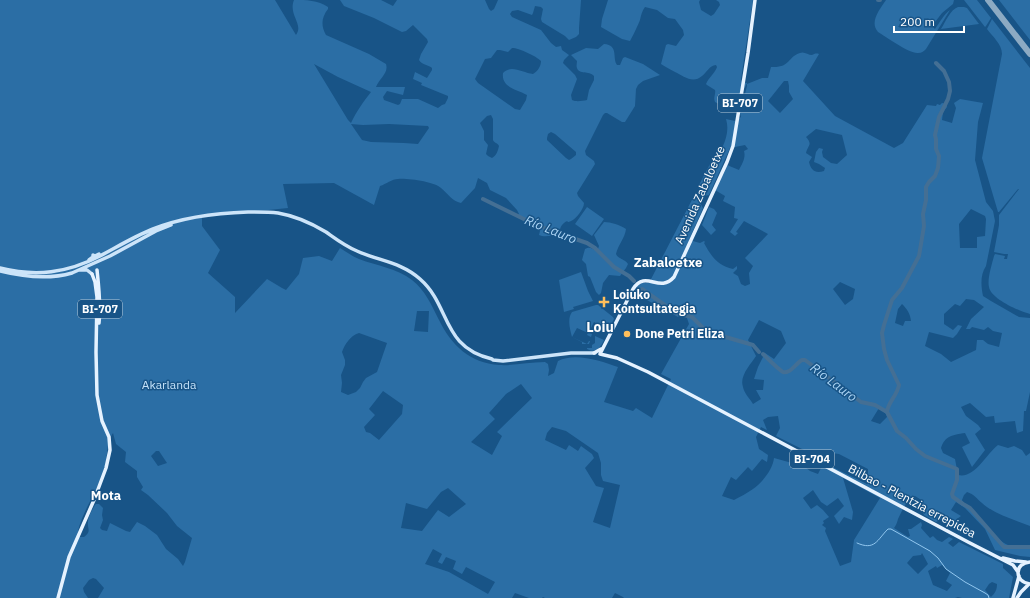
<svg xmlns="http://www.w3.org/2000/svg" width="1030" height="598" font-family="'IBM Plex Sans',sans-serif">
  <style>
    .green { fill: #2b6ea5; fill-rule: evenodd }
    .lines { fill: none; stroke-linecap: round; stroke-linejoin: round }
    .stream { stroke: #92c7ef; stroke-width: 1 }
    .river { stroke: #446f94; stroke-width: 4 }
    .taxiway { stroke: #8caac3; stroke-width: 6 }
    .secondary { stroke: #cce4f9; stroke-width: 3.5 }
    .primary { stroke: #e5f2ff; stroke-width: 3.5 }
    .poi-dot { fill: #ffbf5b; stroke: #185487; stroke-width: 1.5 }
    .labels { text-anchor: middle; stroke-width: 3; stroke-linejoin: round; paint-order: stroke }
    .shield { fill: #185487; stroke: #baccdb; stroke-width: 1 }
    .shield-label { font-size: 11px; font-weight: bold; fill: #fff }
    .street-label { font-size: 12px; fill: #fff; stroke: #185487 }
    .poi-label { font-size: 12px; font-weight: bold; fill: #fff; stroke: #185487; text-anchor: start }
    .park-label { font-size: 12px; fill: #c5e2f9; stroke: #185487 }
    .water-label { font-size: 13px; font-style: italic; fill: #abd4f4; stroke: #185487 }
    .neighbourhood-label { font-size: 13px; font-weight: bold; fill: #fff; stroke: #185487 }
    .quarter-label { font-size: 14px; font-weight: bold; fill: #fff; stroke: #185487 }
  </style>
  <rect width="100%" height="100%" fill="#185487"/>
  <path class="green" d="M 0,0 L 275,0 L 296,35 C 304,24 288,15 294,0 C 306,0 318,0 328,7 L 328,9 C 321,18 321,26 326,35 L 369,54 L 386,64 C 389,73 379,79 376,87 L 405,87 L 403,95 L 387,91 L 383,97 L 384,100 L 398,105 L 400,104 L 402,99 L 418,99 L 438,108 L 442,105 L 445,104 L 448,98 L 448,96 L 421,85 L 422,83 L 413,79 L 415,72 L 427,78 L 432,70 L 432,68 C 429,65 422,65 419,60 L 421,54 L 428,42 L 427,39 L 413,25 L 406,31 L 402,32 L 374,18 L 344,6 L 340,0 L 381,0 L 393,6 L 397,0 L 485,0 L 489,9 L 491,11 L 494,9 L 498,0 L 581,0 L 579,28 L 579,34 L 576,37 L 569,40 L 565,36 L 542,22 L 541,19 L 543,9 L 541,7 L 535,6 L 533,13 L 532,15 L 518,10 L 512,11 L 510,14 L 512,17 L 541,30 L 551,43 L 556,47 L 561,46 L 562,50 L 569,55 L 564,60 L 563,63 L 575,75 L 577,79 L 571,95 L 572,100 C 576,102 582,101 587,100 L 589,90 L 594,80 L 594,76 C 589,70 579,75 577,68 C 576,66 577,63 577,61 L 571,55 L 586,48 L 598,49 L 604,44 C 619,45 612,58 617,65 L 620,65 L 623,58 L 625,57 L 643,64 L 660,75 L 643,81 L 638,85 L 636,89 L 635,106 L 625,122 L 622,122 L 607,113 L 605,113 L 603,115 L 585,151 L 586,155 L 594,161 L 595,164 L 577,193 L 578,196 L 584,203 C 584,209 576,219 571,221 C 565,224 570,219 564,223 C 560,226 560,230 559,234 C 553,235 545,238 539,235 L 540,231 C 537,225 531,224 525,223 L 518,215 L 519,214 L 517,210 L 506,198 L 490,190 L 487,183 L 478,178 L 475,188 L 461,203 C 452,201 448,194 441,188 C 435,182 408,178 398,179 C 392,179 386,184 380,186 L 374,205 L 334,183 L 283,184 L 288,208 L 202,217 L 202,226 L 220,250 L 208,273 L 235,297 L 235,313 L 267,279 L 282,288 L 286,290 L 299,274 L 303,258 L 319,256 L 332,261 L 340,248 C 346,252 352,256 359,259 C 377,266 397,268 412,280 C 425,290 432,306 439,320 C 451,345 470,363 499,365 C 514,366 529,362 545,362 L 548,364 L 549,370 L 548,376 L 554,373 L 558,361 C 575,352 601,361 618,367 L 604,402 L 633,411 L 636,408 L 652,418 L 671,379 L 661,374 L 689,324 L 686,315 L 681,313 L 678,317 L 634,293 L 637,286 L 641,283 L 649,283 L 695,194 L 703,208 L 689,240 L 700,243 L 704,241 L 705,242 L 704,243 C 711,256 718,266 733,269 L 737,266 L 737,269 L 733,273 L 738,276 L 741,284 L 745,286 L 750,284 L 749,273 L 753,266 L 745,258 L 768,234 L 744,221 L 736,232 L 738,233 L 735,236 L 730,232 L 738,219 L 734,218 L 735,207 L 723,201 L 725,196 L 715,190 L 727,165 L 739,170 C 742,164 746,158 744,151 L 748,149 L 745,145 L 730,148 L 709,195 L 704,196 L 698,187 L 711,162 L 714,163 C 721,150 731,135 726,119 L 735,121 L 741,117 L 740,113 L 747,86 L 747,84 L 762,78 L 768,78 L 771,67 C 791,68 787,57 800,53 C 804,51 808,55 812,55 C 814,54 816,53 819,54 L 803,81 L 835,116 L 894,148 L 903,143 L 927,105 L 936,106 L 937,104 L 940,105 L 942,103 L 946,104 L 947,107 L 943,112 L 942,120 L 952,123 L 956,108 L 954,103 L 960,99 L 983,103 L 978,122 L 975,160 L 986,202 L 993,211 L 995,221 L 986,266 C 980,275 981,286 983,296 L 991,301 L 1019,317 L 1030,318 L 1030,392 L 1026,411 L 1024,411 L 1023,431 L 1017,433 L 1015,421 L 995,423 L 994,416 L 986,417 L 970,403 L 961,407 L 966,416 L 978,425 L 981,429 L 975,434 L 985,450 L 972,467 L 962,447 L 970,443 L 965,433 C 952,435 945,436 941,448 L 943,453 L 955,459 L 958,475 C 975,479 986,454 998,445 L 1008,448 L 1014,446 L 1022,450 L 1026,456 L 1030,453 L 1030,526 C 1015,520 994,514 982,503 C 977,499 974,494 967,492 L 964,495 L 962,500 L 964,504 L 974,510 L 974,511 C 982,520 997,541 1008,545 C 1014,547 1023,546 1030,546 L 1030,557 L 1020,556 L 995,550 L 985,529 L 965,508 L 956,502 L 951,510 L 961,516 L 954,521 L 946,517 L 936,522 L 924,515 L 919,506 L 923,501 L 915,496 C 905,502 903,509 898,519 C 897,523 896,525 894,528 L 908,537 L 910,536 L 908,529 L 911,529 L 921,522 L 922,525 L 921,528 L 930,538 L 933,536 L 937,540 L 942,542 L 949,537 L 953,539 L 948,543 L 953,547 L 959,542 L 1003,564 L 1003,568 L 1013,577 L 1009,598 L 962,598 L 958,597 L 955,598 L 624,598 L 623,597 L 615,593 L 612,598 L 545,598 L 543,597 L 542,598 L 529,598 L 515,593 L 512,598 L 98,598 L 104,588 L 96,579 L 93,578 L 89,580 L 83,588 L 84,592 L 88,598 L 0,598 ZM 512,48 C 519,48 536,56 541,61 C 541,66 538,71 533,74 C 523,73 511,64 503,73 C 501,88 518,90 527,95 L 526,100 L 520,110 L 515,109 L 478,83 L 475,79 L 485,59 L 491,58 L 497,50 L 500,50 L 508,52 ZM 314,64 L 338,77 L 371,92 C 364,101 356,112 351,123 L 348,120 ZM 784,81 L 788,81 L 789,86 L 789,92 L 793,99 L 780,113 L 768,101 ZM 491,115 L 493,119 L 493,140 C 494,143 498,143 499,146 C 498,151 496,156 492,158 L 488,156 L 486,154 L 488,145 L 484,140 L 484,131 L 480,123 L 487,116 ZM 351,124 L 363,125 L 389,124 L 428,126 L 429,128 L 418,144 L 404,143 L 371,142 L 362,140 ZM 816,129 L 842,135 L 847,155 L 837,164 L 831,163 L 823,157 L 822,152 L 823,149 L 819,148 L 816,152 L 814,162 L 819,164 L 825,168 L 824,171 C 815,174 811,170 809,162 L 812,157 L 806,153 C 808,145 813,145 806,137 ZM 551,132 L 555,134 L 576,152 L 576,155 L 571,159 L 569,160 L 566,158 L 547,140 L 547,138 L 548,134 ZM 971,209 L 985,216 L 986,219 L 985,236 L 977,237 L 977,248 L 960,248 L 959,224 ZM 840,282 L 855,289 L 853,299 L 845,305 L 833,289 ZM 966,299 L 974,300 L 984,307 L 971,319 L 966,329 L 970,329 L 972,327 L 984,330 L 988,327 L 993,331 L 1002,333 L 999,347 L 988,344 L 983,340 L 977,340 L 976,350 L 951,362 L 941,354 L 925,346 L 929,332 L 953,338 L 957,334 L 962,326 L 958,325 L 953,330 L 944,324 L 944,314 L 955,304 L 960,306 ZM 902,304 C 907,309 910,313 911,321 L 905,321 L 903,326 L 895,323 L 898,309 ZM 417,311 L 429,311 L 428,332 L 414,331 ZM 759,320 L 781,331 L 786,343 L 774,359 L 765,353 L 758,367 L 754,379 L 764,380 L 763,390 L 756,390 L 761,399 L 753,404 C 750,399 744,393 743,387 C 739,376 751,364 756,356 L 748,340 ZM 359,333 L 387,343 L 377,372 L 366,378 L 363,382 L 360,388 L 356,392 L 348,395 L 341,392 L 342,383 L 341,375 L 345,365 L 345,360 L 342,352 C 345,344 350,336 359,333 ZM 521,384 L 532,398 L 497,432 L 502,436 L 492,455 L 471,442 L 495,419 L 489,413 L 506,394 ZM 383,391 L 403,405 L 402,414 L 379,440 L 370,433 L 366,432 L 364,427 L 375,415 L 369,409 ZM 879,408 L 886,414 L 887,417 L 880,424 L 871,421 ZM 778,416 L 780,428 L 776,436 L 812,454 L 816,450 L 827,456 L 818,474 L 810,471 L 799,462 L 792,463 L 774,458 C 773,469 762,483 753,489 C 747,493 740,497 734,500 L 722,496 L 731,477 L 736,480 L 748,467 L 752,471 L 762,459 L 767,462 L 768,455 L 759,449 L 756,437 L 761,427 L 767,430 L 763,420 L 768,417 ZM 552,427 L 566,431 L 598,453 L 601,463 L 601,475 L 603,481 L 620,485 L 610,528 L 593,522 L 604,488 L 596,486 L 585,468 L 594,458 L 592,454 L 581,446 L 578,451 L 569,445 L 566,450 L 545,440 L 547,433 ZM 113,433 L 116,444 L 126,452 L 125,462 L 137,471 L 137,477 L 143,487 L 141,490 L 148,495 L 167,513 L 177,526 L 192,538 L 185,562 L 183,566 L 178,559 L 166,549 L 157,535 L 145,526 L 137,522 L 130,532 L 126,531 L 110,523 L 107,531 L 102,530 L 100,528 L 103,520 L 102,515 L 103,508 L 99,504 L 96,504 L 95,505 C 92,510 88,517 88,522 C 87,529 92,531 84,537 L 78,537 C 76,526 91,500 96,490 C 99,482 102,474 105,466 C 108,455 106,443 113,433 ZM 156,451 L 159,451 L 167,463 L 158,466 L 151,456 ZM 832,453 L 839,454 L 868,469 L 868,482 L 867,484 L 828,465 L 830,459 L 829,457 ZM 843,478 L 880,498 L 854,540 L 851,562 L 840,566 L 825,531 L 826,528 L 822,525 L 824,523 L 823,521 L 829,517 L 823,510 L 817,505 L 811,509 L 803,498 L 813,490 L 821,502 L 827,506 L 838,498 L 844,506 L 834,516 L 839,524 L 844,517 L 852,520 L 853,512 ZM 448,488 L 466,504 L 449,517 L 438,510 L 422,531 L 401,528 L 406,503 L 427,509 L 441,492 ZM 433,549 L 442,554 L 438,562 L 442,564 L 446,557 L 456,561 L 453,569 L 462,574 L 466,567 L 495,582 L 488,594 L 449,572 L 425,564 ZM 922,553 L 928,564 L 918,574 L 907,563 L 913,556 L 921,555 ZM 942,565 L 950,573 L 946,581 L 952,585 L 947,591 L 933,585 L 928,571 L 936,566 L 937,568 ZM 992,582 L 997,584 C 997,590 995,593 991,597 L 985,590 L 989,584 Z
    M 608,0 L 700,0 L 699,2 L 701,10 L 711,16 L 714,14 L 720,5 L 719,2 L 716,0 L 753,0 L 741,79 L 742,82 L 747,83 L 735,109 L 723,106 L 715,102 C 713,98 716,94 715,90 L 707,85 L 706,84 C 709,77 715,73 717,67 L 716,65 C 709,66 707,72 702,76 C 693,84 683,76 675,72 C 670,69 665,67 661,64 L 666,45 L 668,44 L 676,46 L 684,35 L 683,30 L 675,19 L 668,18 L 657,10 L 645,7 C 642,11 641,15 640,20 C 638,25 633,36 630,41 L 622,39 L 601,27 L 602,19 Z
    M 886,0 L 954,0 L 953,4 L 942,13 L 932,26 L 935,29 C 940,22 944,14 950,10 L 926,49 C 924,51 922,53 918,53 C 910,54 886,37 878,32 C 869,22 880,9 886,0 Z
    M 964,0 L 977,0 L 991,18 L 986,26 L 985,27 Z
    M 999,0 L 1030,0 L 1030,40 Z
    M 958,7 L 964,7 L 967,8 L 979,24 L 941,29 C 946,21 950,10 958,7 Z
    M 992,19 L 1030,68 L 1030,314 C 1019,311 991,299 989,287 C 987,279 992,264 994,256 L 995,254 L 1005,256 L 1004,259 L 1007,259 L 1008,254 L 1004,254 L 994,252 L 999,225 L 999,215 L 1019,189 L 1018,189 L 999,212 L 998,212 L 982,158 L 1002,54 C 1002,44 992,36 987,29 Z
    M 587,207 L 604,219 L 592,236 L 575,224 Z
    M 709,207 L 714,209 L 717,213 L 712,225 L 716,230 L 711,235 L 702,225 Z
    M 604,222 C 611,222 620,225 626,229 C 625,238 618,245 616,254 C 618,259 625,259 628,264 L 626,268 L 620,276 L 609,275 L 603,283 L 601,293 L 599,295 L 596,292 L 590,277 L 588,276 L 586,264 L 582,260 L 585,249 C 590,246 592,249 596,250 L 598,249 L 599,246 L 594,235 Z
    M 581,272 L 588,291 L 593,301 L 573,307 L 574,309 L 564,312 L 559,280 Z
    M 596,305 L 598,305 L 613,317 L 614,319 L 608,330 L 594,322 L 589,332 L 592,334 L 591,337 L 587,335 L 588,333 L 577,328 L 572,337 L 587,344 L 589,341 L 590,341 L 589,344 L 582,344 L 582,342 L 572,337 C 570,329 567,319 572,312 Z
    M 595,336 L 604,340 C 600,348 596,354 587,349 L 587,348 L 592,348 L 592,345 L 595,343 Z"/>
  <g class="lines">
    <path class="stream" d="M 857,543 C 875,551 877,540 888,529 L 891,529 L 930,551 L 938,558 L 946,569 L 965,582 L 985,593 L 988,595 L 989,598"/>
    <path class="river" d="M 878,0 L 880,0
      M 483,199 L 534,224 L 555,232 L 587,243 L 595,248 L 614,267 L 629,276 L 634,281
      M 642,289 L 676,313 L 692,317 L 702,327 L 722,336 L 753,345 L 759,352
      M 763,354 C 767,358 779,370 783,372 C 785,373 787,372 789,371 C 793,369 797,363 802,360 L 805,360 L 861,402 L 875,405 L 887,412 L 897,431 L 906,438 L 916,449 L 925,456 L 957,469 L 957,480 L 952,494 L 953,497 L 963,504 L 970,508 L 1004,547 L 1030,547
      M 887,412 C 888,402 897,396 899,385 L 887,360 L 884,349 L 882,333 L 884,325 L 892,300 L 902,288 L 919,256 L 924,226 L 923,214 L 926,200 L 926,187 L 929,182 L 935,176 L 938,168 L 939,156 L 936,149 L 936,139 L 935,135 L 939,117 L 948,99 L 950,91 L 949,82 L 944,71 L 936,63"/>
    <path class="taxiway" d="M 988,0 L 1030,54"/>
    <path class="secondary" d="M 89,260 L 93,257 L 93,255 L 95,256 L 99,254
      M 0,268 C 36,277 67,273 100,256 C 117,247 135,236 153,229 C 183,217 216,213 248,212 C 258,212 269,212 278,213 C 296,216 311,223 326,232 C 336,239 345,246 357,251 C 379,261 401,262 420,279 C 451,306 441,347 492,359 L 493,360 L 503,361 L 571,353 L 595,353
      M 80,270 L 87,270 L 92,274
      M 0,271 C 24,277 48,280 72,273
      M 72,273 L 110,256 L 156,231 L 171,225"/>
    <path class="primary" d="M 755,0 L 748,53 L 733,146 L 727,162 L 674,277 C 659,294 646,269 633,289 L 600,354 L 617,358 L 648,372 L 968,542 L 1013,565 L 1018,572
      M 97,270 C 99,288 101,305 99,323
      M 594,353 L 601,349
      M 1003,558 L 1015,561 L 1026,562
      M 1030,562 C 1014,563 1014,582 1030,584
      M 58,598 L 69,557 L 94,500 L 106,468 L 110,450 L 109,437 L 102,421 L 97,395 L 96,352 L 97,297 L 95,282 L 92,274
      M 1013,598 L 1019,576
      M 1017,598 L 1021,592 L 1029,584"/>
  </g>
  <g class="poi-dot">
    <path d="M602 296h4v4h4v4h-4v4h-4v-4h-4v-4h4z"/>
    <circle cx="627" cy="334" r="4"/>
  </g>
  <g class="labels">
    <g class="shield">
      <rect x="718" y="94" width="44" height="18" rx="3"/>
      <rect x="78" y="300" width="44" height="18" rx="3"/>
      <rect x="790" y="450" width="44" height="18" rx="3"/>
    </g>
    <g class="shield-label">
      <text x="740" y="107">BI-707</text>
      <text x="100" y="313">BI-707</text>
      <text x="812" y="463">BI-704</text>
    </g>
    <g class="street-label">
      <text transform="translate(700 195) rotate(-66)" y="4">Avenida Zabaloetxe</text>
      <text transform="translate(912 501) rotate(28)" y="4">Bilbao - Plentzia errepidea</text>
    </g>
    <g class="poi-label">
      <text x="613" y="299">Loiuko<tspan x="613" dy="14">Kontsultategia</tspan></text>
      <text x="635" y="338">Done Petri Eliza</text>
    </g>
    <g class="park-label">
      <text x="169" y="389">Akarlanda</text>
    </g>
    <g class="water-label">
      <text transform="translate(551 229) rotate(22)" y="5">Río Lauro</text>
      <text transform="translate(834 382) rotate(37)" y="5">Río Lauro</text>
    </g>
    <g class="neighbourhood-label">
      <text x="668" y="267">Zabaloetxe</text>
      <text x="106" y="500">Mota</text>
    </g>
    <g class="quarter-label">
      <text x="600" y="332">Loiu</text>
    </g>
  </g>
  <path d="M894 26v6h70v-6" fill="none" stroke="#ffffff" stroke-width="2"/>
  <text x="900" y="26" font-size="12" fill="#ffffff" stroke="#185487" stroke-width="3" paint-order="stroke">200 m</text>
</svg>
